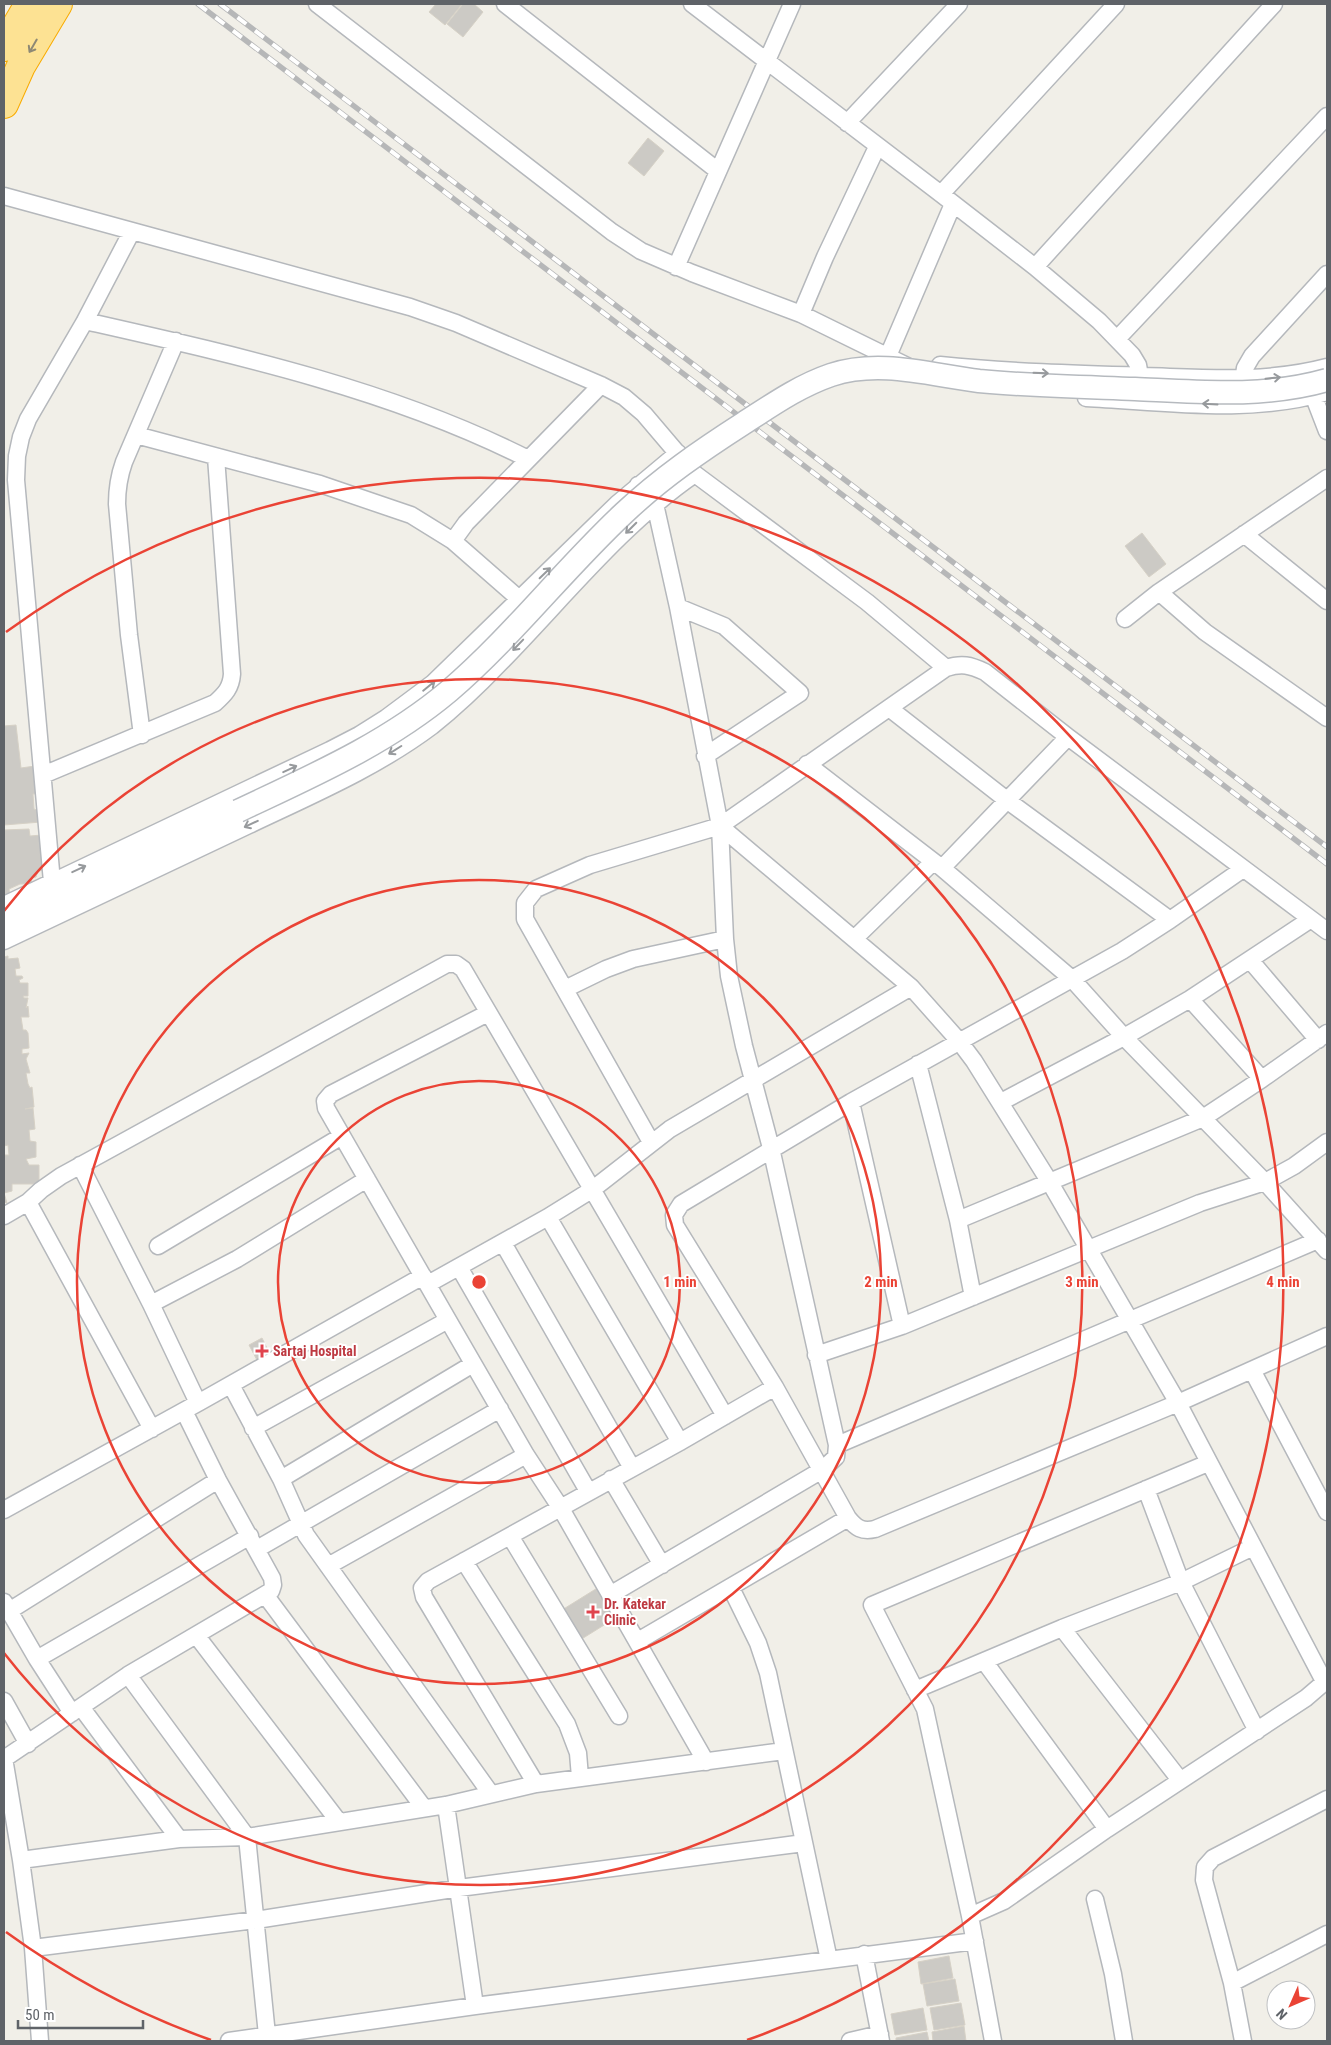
<svg xmlns="http://www.w3.org/2000/svg" width="1331" height="2045" font-family="'Roboto Condensed',sans-serif">
  <style>
    .building { fill: #cccac5; stroke: #d6d1c6 }
    .lines { fill: none; stroke-linecap: round; stroke-linejoin: round }
    .street-casing { stroke: #b5b8bc; stroke-width: 19 }
    .secondary-casing { stroke: #b6babf; stroke-width: 25 }
    .highway-casing { stroke: #f9ab00; stroke-width: 30 }
    .street { stroke: #fff; stroke-width: 16 }
    .secondary { stroke: #fff; stroke-width: 22 }
    .highway { stroke: #fde293; stroke-width: 28 }
    .rail-casing { stroke: #b6b7b8; stroke-width: 5.5 }
    .rail { stroke: #fff; stroke-width: 4; stroke-dasharray: 11; stroke-linecap: butt }
    .secondary-bridge-casing { stroke: #b6babf; stroke-width: 25; stroke-linecap: butt }
    .secondary-bridge { stroke: #fff; stroke-width: 22 }
    .oneway { stroke: #8e8975 }
    .oneway2 { stroke: #979a9d }
    .ring { fill: none; stroke: #ea4335; stroke-width: 2.5 }
    .health-dot { fill: #e0444e; stroke: #fff; stroke-width: 2 }
    .labels { text-anchor: middle; stroke-width: 4; stroke-linejoin: round; paint-order: stroke }
    .health-label { font-size: 14px; font-weight: bold; fill: #be3a42; stroke: #fff; text-anchor: start }
    .centre { fill: #ea4335; stroke: #fff; stroke-width: 2.5 }
    .ring-label { font-size: 15px; text-anchor: middle; font-weight: bold; fill: #ea4335; stroke: #fff; stroke-width: 4; stroke-linejoin: round; paint-order: stroke }
  </style>
  <rect width="100%" height="100%" fill="#f1efe8"/>
  <path class="building" d="M 436,4 L 462,4 L 445,25 L 429,12 Z
    M 463,4 L 474,4 L 483,12 L 463,37 L 447,24 Z
    M 648,138 L 664,151 L 644,176 L 628,163 Z
    M 1142,533 L 1166,564 L 1149,577 L 1125,546 Z
    M 16,725 L 21,768 L 35,766 L 44,793 L 33,794 L 34,809 L 39,811 L 41,822 L 4,825 L 4,726 Z
    M 29,829 L 30,836 L 42,835 L 45,870 L 38,871 L 36,877 L 30,878 L 33,884 L 20,884 L 9,889 L 10,896 L 4,896 L 4,830 Z
    M 8,956 L 8,959 L 18,958 L 20,968 L 15,969 L 16,976 L 22,976 L 23,978 L 19,980 L 20,983 L 28,983 L 28,996 L 23,996 L 24,998 L 28,998 L 26,1008 L 28,1006 L 29,1017 L 21,1017 L 23,1030 L 26,1030 L 28,1033 L 29,1048 L 22,1049 L 22,1054 L 29,1053 L 26,1059 L 30,1073 L 26,1073 L 28,1084 L 30,1088 L 32,1087 L 34,1107 L 25,1109 L 33,1108 L 35,1129 L 29,1130 L 30,1141 L 36,1142 L 36,1157 L 26,1159 L 29,1165 L 39,1165 L 39,1184 L 12,1184 L 12,1191 L 4,1193 L 7,1203 L 4,1202 L 4,1155 L 9,1155 L 8,1145 L 4,1146 L 4,957 Z
    M 262,1338 L 271,1356 L 258,1362 L 249,1345 Z
    M 599,1587 L 617,1617 L 580,1640 L 562,1610 Z
    M 949,1956 L 953,1978 L 921,1984 L 918,1962 Z
    M 955,1979 L 959,2001 L 927,2006 L 923,1984 Z
    M 961,2003 L 965,2025 L 934,2030 L 930,2008 Z
    M 923,2008 L 927,2030 L 895,2035 L 891,2014 Z
    M 964,2026 L 966,2041 L 933,2041 L 932,2032 Z
    M 927,2032 L 929,2041 L 896,2041 L 896,2038 Z"/>
  <g class="lines">
    <defs>
      <path id="street" d="M 317,4 L 612,232 L 641,251 L 692,273 L 801,314 L 909,367
        M 505,4 L 718,171
        M 692,4 L 941,194 L 1035,267 L 1099,321 L 1132,355 L 1138,365 L 1140,376 L 1138,399
        M 847,123 L 959,4
        M 941,194 L 1116,4
        M 4,196 L 410,307 L 456,323 L 601,385 L 624,397 L 644,414 L 695,474 L 867,602 L 946,668
        M 676,267 L 792,4
        M 1035,267 L 1274,4
        M 801,314 L 825,257 L 877,147
        M 85,321 C 235,355 390,389 528,459
        M 1118,338 L 1327,116
        M 888,356 L 953,204
        M 940,365 C 1008,372 1077,374 1145,376 C 1208,378 1266,383 1327,367
        M 1310,387 L 1327,431
        M 1242,388 L 1245,368 L 1252,356 L 1327,274
        M 1086,398 C 1166,402 1250,415 1327,392
        M 136,435 L 320,484 L 411,515 L 453,541 L 526,605
        M 1244,534 L 1327,601
        M 453,541 L 466,523 L 601,385
        M 1159,592 L 1205,632 L 1327,718
        M 678,607 L 724,626 L 800,693 L 705,756
        M 1125,619 L 1159,592 L 1327,478
        M 889,708 L 1008,801 L 1170,920
        M 142,735 L 129,635 L 117,504 C 117,489 119,476 124,462 L 176,341
        M 807,764 L 942,868 L 1072,979 L 1124,1037 L 1265,1182 L 1327,1251
        M 43,775 L 215,703 C 225,694 231,688 232,674 L 216,457
        M 720,826 L 911,987 L 959,1041 L 974,1061 L 1049,1181 L 1178,1403 L 1325,1683
        M 942,868 L 1068,737
        M 1243,869 L 1170,920 L 1122,951 L 851,1102 L 681,1204 L 674,1215 L 675,1225 L 775,1387 L 848,1518 C 856,1528 862,1532 875,1529 L 1178,1403 L 1327,1336
        M 52,882 L 16,480 L 17,456 L 21,437 L 28,419 L 85,321 L 132,231
        M 4,905 L 330,750 L 359,735 L 386,718 L 433,683 L 617,504 L 678,453
        M 855,938 L 933,862
        M 4,941 C 86,902 167,864 249,825 C 312,795 376,768 432,726 C 456,707 479,685 500,663 C 562,600 622,524 695,474
        M 1250,960 L 1318,1040
        M 565,989 L 606,969 L 633,959 L 725,939
        M 1190,999 L 1262,1079
        M 918,1064 L 958,1220 L 973,1297
        M 851,1102 L 902,1326
        M 1001,1102 L 1124,1037 L 1190,999 L 1311,919
        M 651,1142 L 525,919 L 525,903 L 536,889 L 590,865 L 720,826 L 946,668 C 962,663 970,665 985,672 L 1068,737 L 1327,931
        M 80,1165 L 151,1304 L 198,1403
        M 28,1202 L 152,1429
        M 4,1216 L 28,1202 L 41,1190 L 61,1176 L 103,1153 L 447,964 L 456,964 L 463,969 L 725,1416
        M 548,1217 L 680,1442
        M 958,1220 L 1203,1118 L 1262,1079 L 1327,1033
        M 503,1243 L 632,1468
        M 158,1246 L 342,1136
        M 459,1267 L 588,1491
        M 428,1284 L 548,1217 L 593,1189 L 670,1129 L 911,987
        M 151,1304 L 237,1259 L 367,1179
        M 448,1320 L 326,1108 L 325,1101 L 331,1094 L 488,1013
        M 816,1355 L 902,1326 L 1200,1203 L 1265,1182 L 1294,1166 L 1327,1142
        M 1252,1370 L 1327,1512
        M 231,1385 L 281,1479 L 306,1535 L 491,1794
        M 253,1428 L 448,1320 L 526,1455 L 560,1507 L 706,1762
        M 837,1445 L 1318,1240
        M 281,1479 L 473,1364
        M 611,1479 L 662,1565
        M 1146,1489 L 1181,1582 L 1257,1731
        M 4,1510 L 198,1403 L 423,1276
        M 510,1536 L 619,1716
        M 257,1549 L 500,1409
        M 464,1561 L 567,1724 L 578,1753 L 580,1777
        M 328,1566 L 526,1455
        M 731,1588 L 758,1643 L 768,1673 L 829,1960
        M 610,1595 L 822,1470 L 836,1457 L 837,1445 L 771,1148 L 744,1046 L 729,976 L 725,939 L 720,826 L 678,607 L 655,504 L 638,485
        M 266,1596 L 424,1808
        M 4,1602 L 37,1659 L 72,1713
        M 9,1611 L 218,1480
        M 1062,1628 L 1180,1780
        M 196,1635 L 339,1822
        M 638,1641 L 848,1518
        M 37,1659 L 250,1536
        M 984,1661 L 1107,1829
        M 128,1675 L 247,1837 L 267,2035
        M 915,1690 L 1062,1628 L 1181,1582 L 1253,1547
        M 4,1701 L 28,1744
        M 81,1707 L 179,1839
        M 4,1758 L 21,1860 L 179,1839 L 247,1837 L 446,1805 L 536,1784 L 784,1751
        M 4,1759 L 128,1675 L 271,1591 L 273,1585 L 272,1578 L 218,1480 L 184,1411
        M 536,1784 L 424,1597 L 422,1588 L 428,1581 L 680,1442 L 775,1387
        M 446,1805 L 475,2006
        M 21,1860 L 33,1948 L 40,2041
        M 1095,1899 L 1113,1974 L 1124,2041
        M 970,1916 L 1004,1901 L 1107,1829 L 1306,1698 L 1327,1680
        M 33,1948 L 256,1920 L 459,1888 L 804,1843
        M 864,1954 L 881,2041
        M 1232,1983 L 1327,1934
        M 229,2041 L 475,2006 L 975,1941
        M 850,2041 L 880,2034
        M 993,2041 L 970,1916 L 925,1709 L 872,1605 L 1208,1463
        M 1243,2041 L 1232,1983 L 1204,1880 L 1205,1867 L 1213,1858 L 1327,1799"/>
      <path id="secondary" d="M 4,922 L 238,811"/>
      <path id="highway" d="M 4,47 L 29,4
        M 4,104 L 21,66 L 58,4"/>
    </defs>
    <use href="#street" class="street-casing"/>
    <use href="#secondary" class="secondary-casing"/>
    <use href="#highway" class="highway-casing"/>
    <use href="#street" class="street"/>
    <use href="#secondary" class="secondary"/>
    <use href="#highway" class="highway"/>
    <defs>
      <path id="rail" d="M 198,4 L 1327,864
        M 220,4 L 1327,847"/>
    </defs>
    <use href="#rail" class="rail-casing"/>
    <use href="#rail" class="rail"/>
    <defs>
      <path id="secondary-bridge" d="M 238,811 C 312,776 386,744 449,691 C 512,637 564,569 624,513 C 661,478 702,450 744,423 C 772,405 799,386 831,375 C 880,359 930,375 979,381 C 1031,386 1083,387 1135,389 C 1200,392 1264,398 1327,380"/>
    </defs>
    <use href="#secondary-bridge" class="secondary-bridge-casing"/>
    <use href="#secondary-bridge" class="secondary-bridge"/>
  </g>
  <defs><path id="oneway-shaft" d="M-6 0H5M1.5-3L5.5 0L1.5 3" fill="none" stroke-width="1.6" stroke-linecap="round" stroke-linejoin="round" transform="scale(1.25)"/></defs>
  <use class="oneway" href="#oneway-shaft" transform="translate(33 46) rotate(120)"/>
  <g class="oneway2">
    <use href="#oneway-shaft" transform="translate(1041 373) rotate(2)"/>
    <use href="#oneway-shaft" transform="translate(1273 378) rotate(-6)"/>
    <use href="#oneway-shaft" transform="translate(1210 404) rotate(-177)"/>
    <use href="#oneway-shaft" transform="translate(631 528) rotate(135)"/>
    <use href="#oneway-shaft" transform="translate(545 573) rotate(-44)"/>
    <use href="#oneway-shaft" transform="translate(518 645) rotate(134)"/>
    <use href="#oneway-shaft" transform="translate(429 686) rotate(-39)"/>
    <use href="#oneway-shaft" transform="translate(395 750) rotate(148)"/>
    <use href="#oneway-shaft" transform="translate(290 769) rotate(-25)"/>
    <use href="#oneway-shaft" transform="translate(251 824) rotate(155)"/>
    <use href="#oneway-shaft" transform="translate(79 869) rotate(-25)"/>
  </g>
  <g class="ring">
    <circle cx="479" cy="1282" r="201"/>
    <circle cx="479" cy="1282" r="402"/>
    <path d="M4 911A603 603 0 1 1 4 1653"/>
    <path d="M211 2040A804 804 0 0 1 6 1932M6 632A804 804 0 1 1 747 2040"/>
  </g>
  <g class="health-dot">
    <path d="M259.5 1343.5h5v5h5v5h-5v5h-5v-5h-5v-5h5z"/>
    <path d="M590.5 1604.5h5v5h5v5h-5v5h-5v-5h-5v-5h5z"/>
  </g>
  <g class="labels">
    <g class="health-label">
      <text x="273" y="1356">Sartaj Hospital</text>
      <text x="604" y="1609">Dr. Katekar<tspan x="604" dy="16">Clinic</tspan></text>
    </g>
  </g>
  <circle cx="479" cy="1282" r="8" class="centre"/>
  <g class="ring-label">
    <text x="680" y="1287">1 min</text>
    <text x="881" y="1287">2 min</text>
    <text x="1082" y="1287">3 min</text>
    <text x="1283" y="1287">4 min</text>
  </g>
  <rect width="1331" height="2045" fill="none" stroke="#5f6368" stroke-width="10"/>
  <g transform="translate(1291 2005) rotate(225)"><circle r="24" fill="#ffffff" stroke="#bfc1c3"/>
  <path d="M0-4L9 19L0 12L-9 19Z" fill="#ea4335"/>
  <text y="-8" font-size="14" font-weight="bold" text-anchor="middle" fill="#5f6368">N</text>
  </g>
  <path d="M18 2020v8h125v-8" fill="none" stroke="#5f6368" stroke-width="2.5"/>
  <text x="25" y="2020" font-size="15" fill="#5f6368" stroke="#ffffff" stroke-width="4" paint-order="stroke">50 m</text>
</svg>
